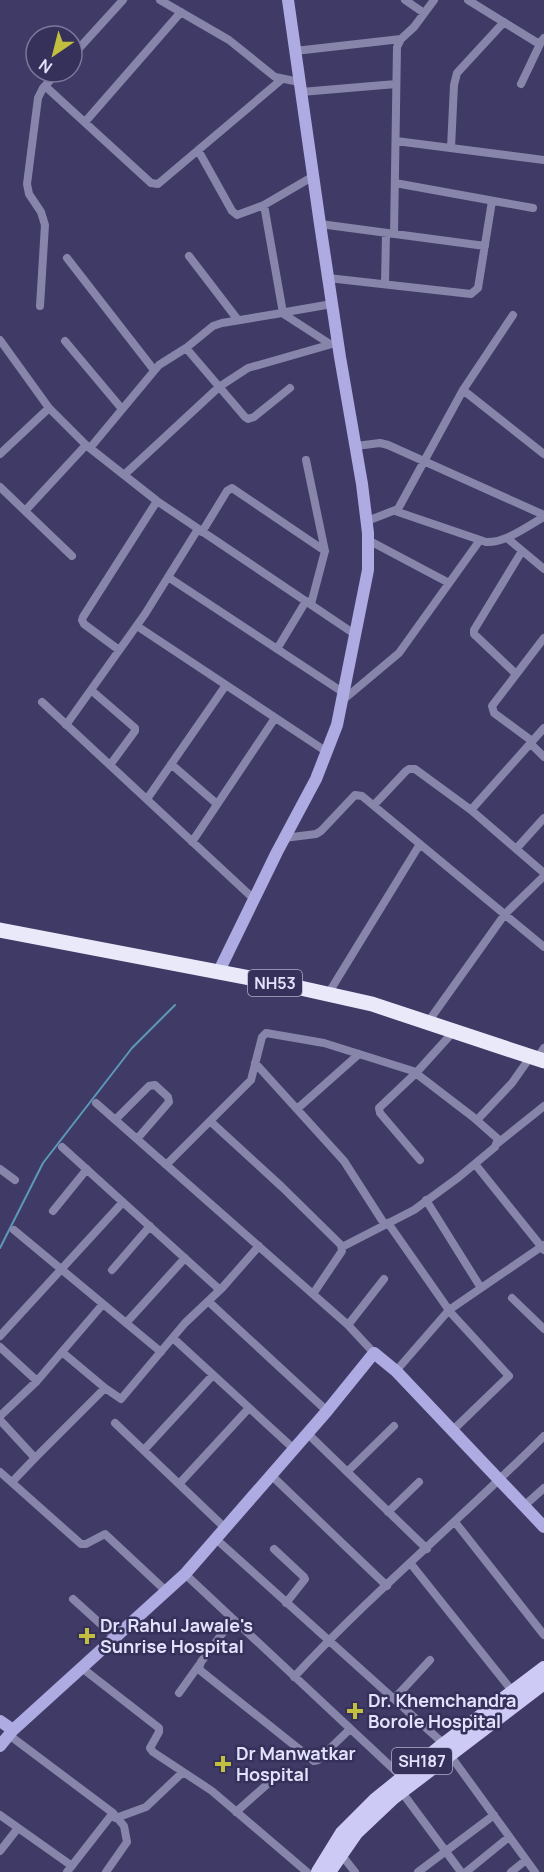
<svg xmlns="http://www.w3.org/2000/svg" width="544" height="1872" font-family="Manrope,sans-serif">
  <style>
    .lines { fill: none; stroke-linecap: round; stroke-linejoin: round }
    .stream { stroke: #5c99b8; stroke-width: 2 }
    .street { stroke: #8785a9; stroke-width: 8 }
    .secondary { stroke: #aeaae2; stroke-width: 12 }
    .primary { stroke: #cdcaf6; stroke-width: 14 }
    .highway { stroke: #eae9fa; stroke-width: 15 }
    .poi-dot { fill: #c1be40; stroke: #36315a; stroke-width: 2 }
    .labels { text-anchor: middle; stroke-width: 5; stroke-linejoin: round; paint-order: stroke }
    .shield { fill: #36315a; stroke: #afadcc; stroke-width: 1.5 }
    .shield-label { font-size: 16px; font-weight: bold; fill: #e3e2fd }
    .poi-label { font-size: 18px; font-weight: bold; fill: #e3e2fd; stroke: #36315a; text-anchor: start }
  </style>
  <rect width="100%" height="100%" fill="#403b66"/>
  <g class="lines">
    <path class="stream" d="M 0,1248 L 43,1163 L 132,1048 L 175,1005"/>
    <path class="street" d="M 160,0 L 229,40 L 275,77 L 299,82
      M 405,0 L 424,13
      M 468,0 L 536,42 L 541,42 L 544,38
      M 295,51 L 401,39
      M 72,56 L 123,0
      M 521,84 L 541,42
      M 45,86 L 151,183 L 158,184 L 281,80
      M 301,92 L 396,84
      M 85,122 L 181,12
      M 396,141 L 544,160
      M 451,148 L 454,85 L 457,73 L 504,22
      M 198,150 L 232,211 L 237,215 L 264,205 L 312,177
      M 395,183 L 533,208
      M 264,205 L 283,313
      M 320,224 L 485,246
      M 394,234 L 397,47 L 401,39 L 414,27 L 434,0
      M 189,256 L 238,320
      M 67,258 L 154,370
      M 328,278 L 471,294 L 478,288 L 492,201
      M 385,284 L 386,233
      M 40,306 L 45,225 L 41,212 L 29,194 L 27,184 L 38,98 L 43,88 L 58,72
      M 280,313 L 332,304
      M 0,340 L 49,408 L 86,445 L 157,501 L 356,635
      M 65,341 L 122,409
      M 186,348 L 245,417 L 248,419 L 254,417 L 290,388
      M 463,390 L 544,454
      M 356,446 L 380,443 L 388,445 L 544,515
      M 90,448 L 159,365 L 186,348 L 213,326 L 222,323 L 282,313 L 330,344
      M 0,454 L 49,408
      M 306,460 L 325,551 L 311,604
      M 124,475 L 219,387 L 248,368 L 332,344
      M 0,487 L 72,556
      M 25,511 L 86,445
      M 395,511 L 486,542 C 506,543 527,526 544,517
      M 367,521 L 398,509 L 463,390 L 513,315
      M 202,532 L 227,491 L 232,488 L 325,551
      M 507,538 L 544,569
      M 368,540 L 449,583
      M 168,577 L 344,693
      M 137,626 L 327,752
      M 277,649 L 306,601
      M 119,650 L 84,624 L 82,620 L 83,617 L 157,501
      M 516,674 L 474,634 L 474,630 L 522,551
      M 91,690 L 135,728 L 135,731 L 110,765
      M 343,700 L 399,653 L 480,540
      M 42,702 L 254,899
      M 66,725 L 145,614 L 198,529
      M 532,741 L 494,713 L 492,706 L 544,638
      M 530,743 L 544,757
      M 171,764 L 217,804
      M 147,799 L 226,685
      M 374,805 L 406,771 L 409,769 L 415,769 L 471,810 L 544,873
      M 471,810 L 544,728
      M 284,838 L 316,834 L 321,831 L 355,795 L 362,796 L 544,947
      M 192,842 L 275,718
      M 516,849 L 544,818
      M 328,994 L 420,844
      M 428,1022 L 505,914 L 544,876
      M 537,1058 L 544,1048
      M 255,1063 L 344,1161 L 385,1225
      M 96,1103 L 348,1325 L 374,1353
      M 297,1109 L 359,1054
      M 115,1120 L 149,1086 L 155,1085 L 168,1097 L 169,1102 L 137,1139
      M 477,1120 L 512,1083 L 531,1056
      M 210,1121 L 282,1187 L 341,1245 L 342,1251 L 313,1294
      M 498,1143 L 544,1106
      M 62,1147 L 220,1290
      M 420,1160 L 380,1113 L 379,1108 L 416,1073 L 454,1031
      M 475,1164 L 544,1250
      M 166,1165 L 251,1080 L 262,1037 L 266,1033 L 324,1043 L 413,1071 L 473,1117 L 498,1139 L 495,1147 L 459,1177 L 414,1210 L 342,1247
      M 0,1169 L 15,1180
      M 426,1200 L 481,1288
      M 53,1211 L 87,1169
      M 388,1223 L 451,1313 L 509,1376 L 452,1431
      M 14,1230 L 161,1352
      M 112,1270 L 150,1226
      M 512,1298 L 544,1329
      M 208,1301 L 327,1411
      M 126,1323 L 185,1258
      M 348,1325 L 384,1279
      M 0,1336 L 123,1202
      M 173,1338 L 294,1449
      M 0,1347 L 37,1381 L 0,1416
      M 62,1352 L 105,1388
      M 396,1371 L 449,1310 L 544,1245
      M 37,1381 L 103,1304
      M 0,1420 L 35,1458 L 105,1388 L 121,1399 L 185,1323 L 222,1288 L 259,1246
      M 115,1423 L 225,1528
      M 307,1433 L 427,1549
      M 144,1450 L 213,1375
      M 0,1472 L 81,1544 L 86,1544 L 105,1534 L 166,1591
      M 347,1472 L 394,1426
      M 271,1475 L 387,1586
      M 12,1482 L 35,1458
      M 179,1484 L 249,1408
      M 524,1506 L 544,1488
      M 388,1512 L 419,1482
      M 455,1522 L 544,1635
      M 216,1539 L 444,1744
      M 274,1549 L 304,1577 L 305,1579 L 286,1603
      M 411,1564 L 513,1692
      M 185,1574 L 402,1777
      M 73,1599 L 115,1637
      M 233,1619 L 201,1662 L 199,1668 L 201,1671 L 314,1761 L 318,1760 L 350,1729
      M 82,1668 L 159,1728 L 159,1732 L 150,1748 L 153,1752 L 212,1791 L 307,1872
      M 294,1677 C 373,1592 462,1518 544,1436
      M 179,1693 L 199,1665
      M 394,1699 L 430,1660
      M 9,1735 L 113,1813 L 124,1826 L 127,1842 L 106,1872
      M 450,1755 L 535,1872
      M 401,1791 L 461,1872
      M 236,1812 L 272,1780
      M 0,1815 L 72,1866
      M 116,1818 L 146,1807 L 183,1772
      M 0,1851 L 18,1828
      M 340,1853 L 355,1872
      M 67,1872 L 113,1813
      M 418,1872 L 494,1815
      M 466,1872 L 509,1837
      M 511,1872 L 526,1860"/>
    <path class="secondary" d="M 218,973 L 277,852 L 316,779 L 337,725 L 368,570 L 368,533 L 362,484 L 340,357 L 320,224 L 288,0
      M 0,1721 L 13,1730
      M 0,1746 L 13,1730 L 185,1574 L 327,1411 L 374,1353 L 396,1371 L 544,1527"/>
    <path class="primary" d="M 318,1872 L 342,1833 L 375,1800 L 444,1744 L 544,1668
      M 329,1872 L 356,1833 L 393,1798 L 544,1683"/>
    <path class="highway" d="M 0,930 L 287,985 L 372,1004 L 544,1061"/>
  </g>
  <g class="poi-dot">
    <path d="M84 1627h6v6h6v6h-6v6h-6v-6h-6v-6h6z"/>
    <path d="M352 1702h6v6h6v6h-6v6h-6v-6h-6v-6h6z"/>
    <path d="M220 1755h6v6h6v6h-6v6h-6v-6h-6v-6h6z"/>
  </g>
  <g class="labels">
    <g class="shield">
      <rect x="248" y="970" width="54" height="26" rx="4.5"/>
      <rect x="392" y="1748" width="60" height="26" rx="4.5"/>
    </g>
    <g class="shield-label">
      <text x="275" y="989">NH53</text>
      <text x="422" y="1767">SH187</text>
    </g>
    <g class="poi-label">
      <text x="100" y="1632">Dr. Rahul Jawale's<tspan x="100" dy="21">Sunrise Hospital</tspan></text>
      <text x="368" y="1707">Dr. Khemchandra<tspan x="368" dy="21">Borole Hospital</tspan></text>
      <text x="236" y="1760">Dr Manwatkar<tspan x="236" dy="21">Hospital</tspan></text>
    </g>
  </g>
  <g transform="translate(54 54) rotate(215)"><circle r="28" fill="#36315a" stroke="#7b789b" stroke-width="1.5"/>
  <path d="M0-4.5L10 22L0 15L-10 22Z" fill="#c1be40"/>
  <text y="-9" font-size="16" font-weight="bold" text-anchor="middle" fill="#e3e2fd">N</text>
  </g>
</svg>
